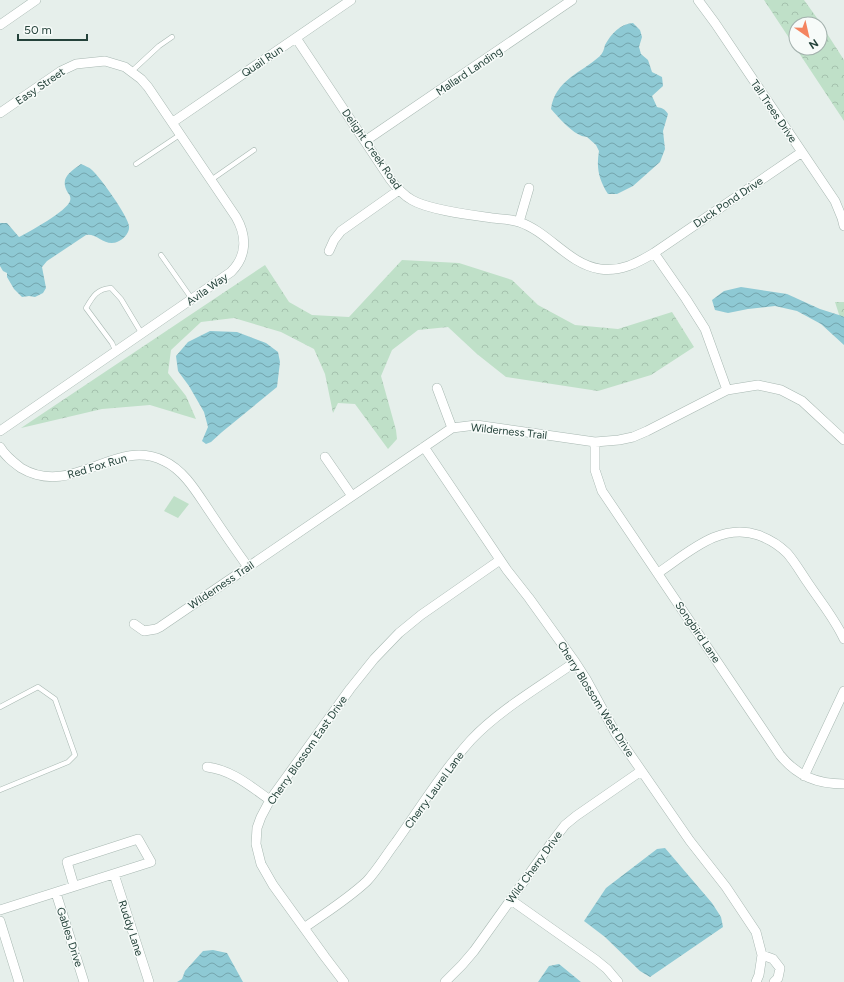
<svg xmlns="http://www.w3.org/2000/svg" width="844" height="982" font-family="Figtree,sans-serif">
  <style>
    .forest { fill: url(#forest-crowns); fill-rule: evenodd }
    .green { fill: #bfe0c8 }
    .water { fill: url(#water-waves) }
    .lines { fill: none; stroke-linecap: round; stroke-linejoin: round }
    .service-casing { stroke: #a8b8b2; stroke-width: 5.5 }
    .minor-casing { stroke: #a8b8b2; stroke-width: 10 }
    .service { stroke: #fff; stroke-width: 4.5 }
    .minor { stroke: #fff; stroke-width: 9 }
    .labels { text-anchor: middle; stroke-width: 3; stroke-linejoin: round; paint-order: stroke }
    .street-label { font-size: 11px; fill: #24423a; stroke: #f7fbf9 }
  </style>
  <defs>
    <pattern id="forest-crowns" width="20" height="18" patternUnits="userSpaceOnUse"><rect width="20" height="18" fill="#bfe0c8"/><path d="M2 6a3 3 0 1 1 6 0M12 15a3 3 0 1 1 6 0" fill="none" stroke="#a4c1ad"/></pattern>
    <pattern id="water-waves" width="16" height="10" patternUnits="userSpaceOnUse"><rect width="16" height="10" fill="#8ec9d4"/><path d="M0 5q4-4 8 0t8 0" fill="none" stroke="#74a5ad"/></pattern>
  </defs>
  <rect width="100%" height="100%" fill="#e6efeb"/>
  <path class="forest" d="M 764,0 L 804,0 L 817,18 L 844,60 L 844,121 ZM 796,24 L 820,24 L 820,48 L 796,48 Z
    M 402,260 L 459,263 L 512,280 L 538,305 L 575,325 L 618,329 L 672,312 L 694,347 L 651,375 L 598,391 L 506,377 L 477,354 L 448,327 L 418,330 L 392,350 L 381,376 L 396,430 L 397,439 L 388,449 L 355,404 L 338,403 L 333,413 L 325,374 L 314,349 L 281,332 L 234,318 L 201,322 L 171,350 L 168,373 L 186,396 L 196,419 L 150,405 L 102,409 L 21,428 L 265,265 L 289,302 L 312,315 L 349,317 Z
    M 835,302 L 844,302 L 844,327 L 843,327 Z"/>
  <path class="green" d="M 174,496 L 189,504 L 178,518 L 164,511 Z"/>
  <path class="water" d="M 633,23 L 640,30 L 642,37 L 639,47 L 641,54 L 648,60 L 652,72 L 662,77 L 663,86 L 652,96 L 657,107 C 662,108 665,109 668,114 L 663,131 L 665,149 L 660,162 L 633,186 L 617,194 L 608,194 C 599,180 596,168 599,151 L 596,145 L 587,137 C 574,136 559,118 551,109 C 555,80 581,73 600,56 C 603,53 604,49 605,45 C 611,34 620,24 633,23 Z
    M 81,164 C 85,166 89,167 92,170 C 100,177 128,216 129,226 C 130,233 123,240 117,242 C 105,247 97,233 86,235 L 47,261 L 42,267 L 46,288 L 43,293 L 35,297 L 29,296 L 22,297 L 14,289 L 7,277 L 7,273 L 3,271 L 0,266 L 0,223 L 7,223 L 19,237 C 29,232 67,211 70,201 C 71,198 70,195 68,193 C 59,178 70,172 81,164 Z
    M 741,287 L 787,294 L 820,309 L 842,316 L 844,317 L 844,345 L 821,324 L 797,311 L 775,306 L 748,309 L 728,313 L 715,310 L 712,300 L 724,291 Z
    M 210,331 L 237,332 L 266,343 L 278,352 L 280,362 L 277,387 L 222,432 L 211,442 L 206,444 L 202,441 L 208,427 L 204,412 L 189,386 L 178,371 L 176,356 L 188,342 Z
    M 665,848 L 712,903 L 721,917 L 723,927 L 650,977 L 640,971 L 605,937 L 584,921 L 606,888 L 657,849 Z
    M 213,950 L 227,953 L 243,982 L 177,982 L 182,979 L 185,971 L 203,951 Z
    M 559,964 L 581,982 L 538,982 L 549,966 Z"/>
  <g class="lines">
    <defs>
      <path id="service" d="M 132,71 L 159,46 L 172,37
        M 136,164 L 181,134
        M 211,180 L 254,150
        M 161,255 L 192,299
        M 116,352 L 112,343 L 86,308 C 93,296 97,289 111,288 L 121,299 L 142,334
        M 0,707 L 38,687 L 55,699 L 75,755 L 68,762 L 0,790"/>
      <path id="minor" d="M 698,0 L 715,23 L 835,201 L 842,218 L 844,226
        M 0,25 L 36,0
        M 296,38 L 390,179 C 396,187 403,195 412,200 C 429,210 471,215 492,218 C 500,219 511,219 519,222 C 549,232 568,264 600,269 C 621,272 637,263 654,253 L 802,152
        M 0,113 L 61,71 L 76,64 L 105,61 L 125,67 L 141,79 L 148,87 L 236,217 C 247,236 247,256 231,272 L 0,431
        M 173,122 L 351,0
        M 365,141 L 572,0
        M 519,222 L 529,188
        M 329,251 L 334,240 L 341,231 L 399,190
        M 654,253 L 686,299 L 705,329 L 727,390
        M 437,388 L 452,428
        M 595,442 L 595,470 L 602,491 L 780,755 C 797,776 817,784 844,784
        M 0,447 C 5,456 13,462 21,468 C 73,499 116,436 164,461 C 185,471 197,493 210,512 C 222,530 235,549 248,567
        M 424,447 L 507,570 L 529,598 L 575,662 L 586,679 L 616,734 L 690,841 L 726,887 L 756,932 L 762,955 L 759,975 L 756,982
        M 325,457 L 352,496
        M 658,573 C 688,553 720,522 758,535 C 769,539 779,545 787,553 C 795,562 801,573 808,583 C 820,601 835,619 844,639
        M 134,624 L 144,631 L 156,629 L 160,627 L 452,428 L 476,425 L 595,442 L 619,440 L 633,437 L 647,431 L 727,390 L 758,385 L 781,390 L 802,401 L 844,440
        M 207,767 C 232,770 250,786 270,800
        M 804,776 L 844,691
        M 114,874 L 149,982
        M 56,893 L 84,982
        M 511,900 L 596,960 L 607,969 L 618,982
        M 0,910 L 151,862 L 138,839 L 67,862 L 74,886
        M 0,921 L 19,982
        M 304,928 C 325,913 348,899 367,881 C 378,869 386,855 396,842 C 420,808 443,771 471,740 C 499,710 541,686 575,662
        M 762,955 L 773,959 L 780,968 L 778,978 L 774,982
        M 344,982 L 325,957 L 273,885 L 261,864 L 256,844 L 257,828 L 261,817 L 270,800 L 350,689 L 374,659 L 399,633 L 421,615 L 500,560
        M 445,982 L 462,965 L 474,951 L 552,842 L 565,825 L 576,816 L 641,771"/>
    </defs>
    <use href="#service" class="service-casing"/>
    <use href="#minor" class="minor-casing"/>
    <use href="#service" class="service"/>
    <use href="#minor" class="minor"/>
  </g>
  <g class="labels">
    <g class="street-label">
      <text transform="translate(262 61) rotate(-34)" y="4">Quail Run</text>
      <text transform="translate(469 71) rotate(-34)" y="4">Mallard Landing</text>
      <text transform="translate(40 86) rotate(-34)" y="4">Easy Street</text>
      <text transform="translate(774 111) rotate(56)" y="4">Tall Trees Drive</text>
      <text transform="translate(372 149) rotate(55)" y="4">Delight Creek Road</text>
      <text transform="translate(728 202) rotate(-34)" y="4">Duck Pond Drive</text>
      <text transform="translate(207 289) rotate(-35)" y="4">Avila Way</text>
      <text transform="translate(509 431) rotate(6)" y="4">Wilderness Trail</text>
      <text transform="translate(97 466) rotate(-17)" y="4">Red Fox Run</text>
      <text transform="translate(221 585) rotate(-34)" y="4">Wilderness Trail</text>
      <text transform="translate(698 632) rotate(56)" y="4">Songbird Lane</text>
      <text transform="translate(596 699) rotate(58)" y="4">Cherry Blossom West Drive</text>
      <text transform="translate(307 750) rotate(-55)" y="4">Cherry Blossom East Drive</text>
      <text transform="translate(434 790) rotate(-54)" y="4">Cherry Laurel Lane</text>
      <text transform="translate(534 867) rotate(-54)" y="4">Wild Cherry Drive</text>
      <text transform="translate(131 928) rotate(72)" y="4">Ruddy Lane</text>
      <text transform="translate(70 937) rotate(72)" y="4">Gables Drive</text>
    </g>
  </g>
  <g transform="translate(808 36) rotate(146)"><circle r="19" fill="#f7fbf9" stroke="#a3b1ad"/>
  <path d="M0-3L7 15L0 10L-7 15Z" fill="#f4845f"/>
  <text y="-6" font-size="11" font-weight="bold" text-anchor="middle" fill="#24423a">N</text>
  </g>
  <path d="M18 34v6h69v-6" fill="none" stroke="#24423a" stroke-width="2"/>
  <text x="24" y="34" font-size="12" fill="#24423a" stroke="#f7fbf9" stroke-width="3" paint-order="stroke">50 m</text>
</svg>
